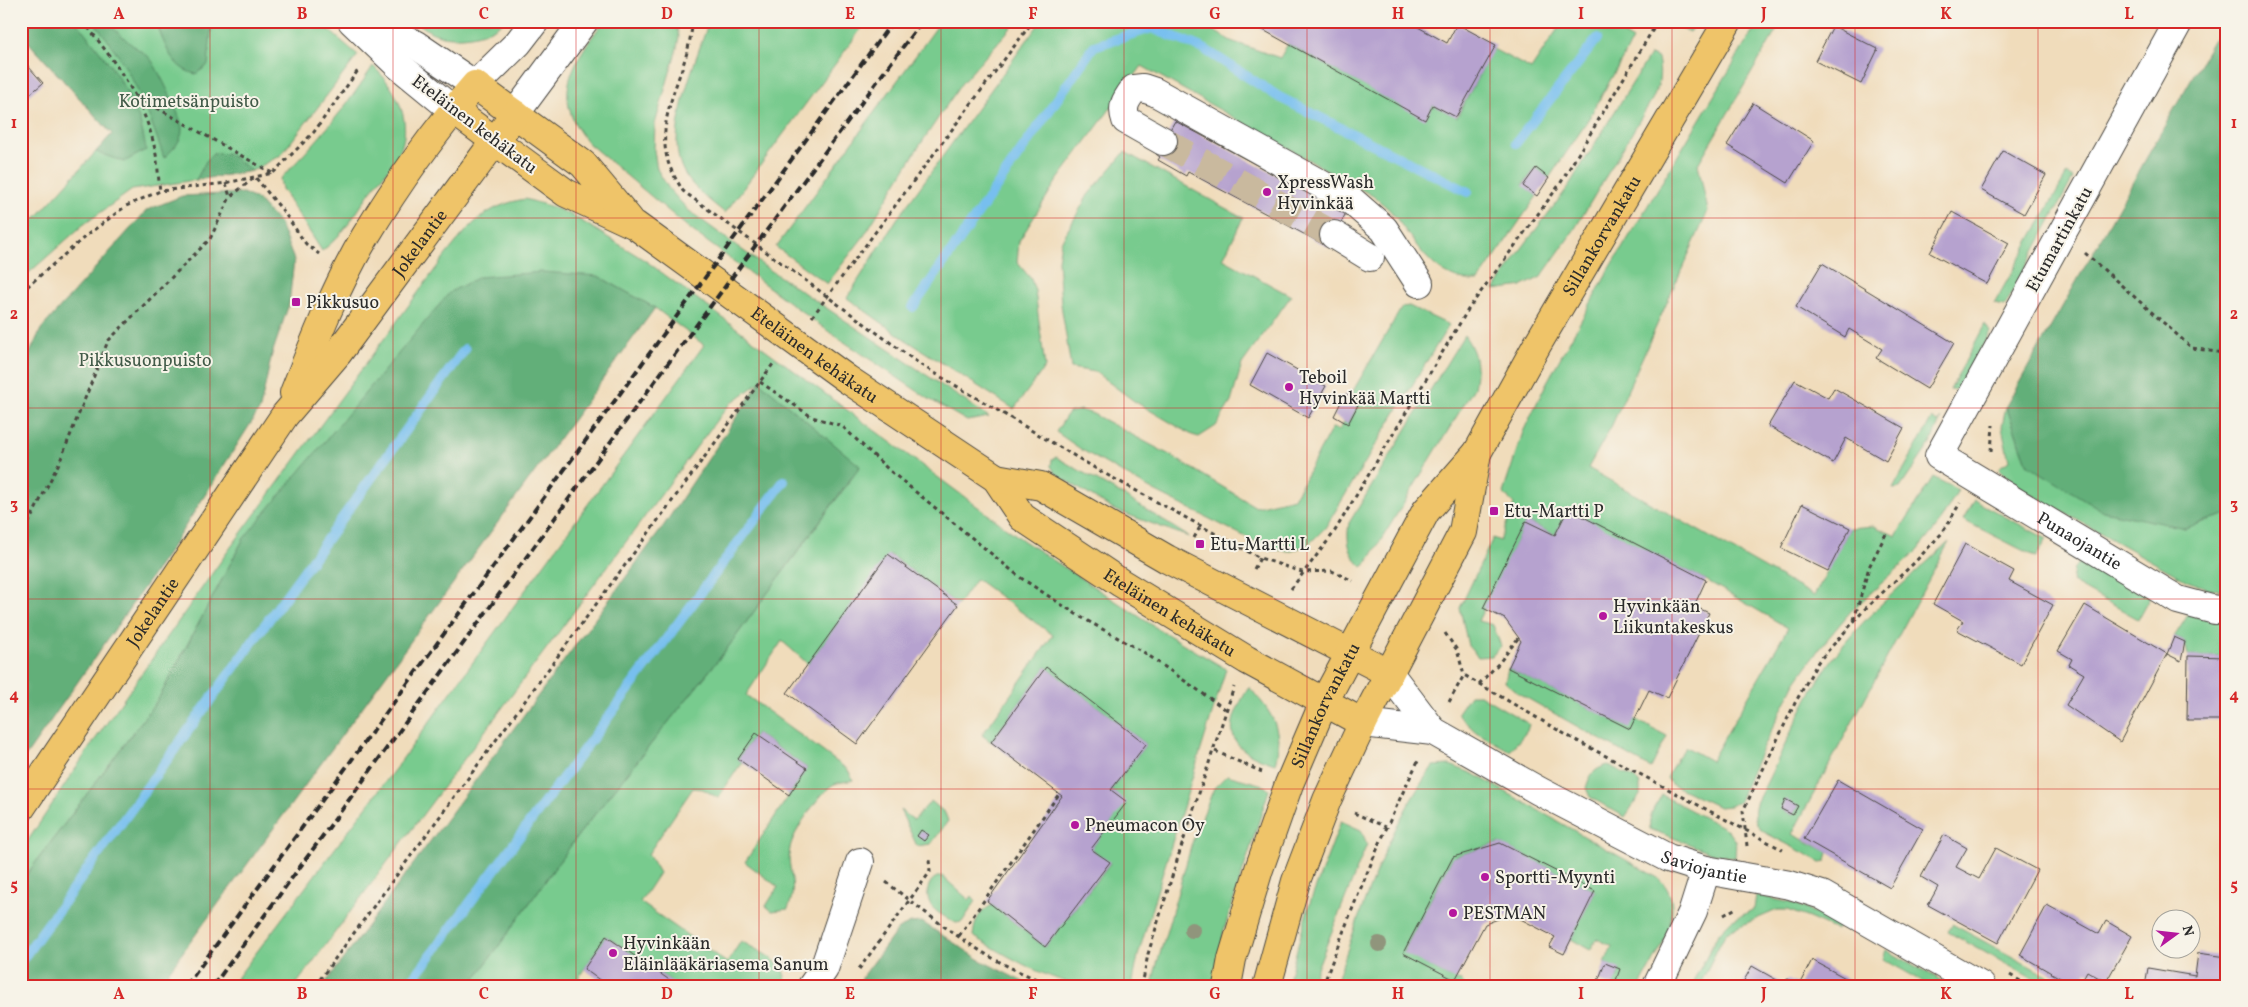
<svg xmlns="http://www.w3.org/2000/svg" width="2248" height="1007" font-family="Vollkorn,serif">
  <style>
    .green { fill: #78cb8e; stroke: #527b5c; fill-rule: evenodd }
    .forest { fill: #62af79; stroke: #466d52 }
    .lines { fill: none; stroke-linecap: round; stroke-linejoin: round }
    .stream { stroke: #77bfef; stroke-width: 10 }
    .building { fill: #b6a2cf }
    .minor-tunnel { stroke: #c9b99e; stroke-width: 28; stroke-dasharray: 28 14; stroke-linecap: butt }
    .minor-casing { stroke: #494641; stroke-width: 30 }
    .major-casing { stroke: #494641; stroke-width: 30 }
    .path { stroke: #494641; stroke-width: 3; stroke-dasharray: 4 4; stroke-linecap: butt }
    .minor { stroke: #fff; stroke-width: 28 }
    .major { stroke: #efc469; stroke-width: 28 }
    .rail { stroke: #2b2b2b; stroke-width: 4; stroke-dasharray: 8 4; stroke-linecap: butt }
    .tree { fill: #90957c }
    .grid { fill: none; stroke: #d62828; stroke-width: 1; stroke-opacity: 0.55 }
    .poi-dot { fill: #b5179e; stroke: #f7f3e8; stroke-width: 2 }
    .labels { text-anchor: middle; stroke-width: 4; stroke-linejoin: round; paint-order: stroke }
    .park-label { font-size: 18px; fill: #425b49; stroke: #f7f3e8 }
    .street-label { font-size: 18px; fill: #2b2b2b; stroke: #f7f3e8 }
    .poi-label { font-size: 18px; fill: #2b2b2b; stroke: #f7f3e8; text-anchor: start }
    .neatline { fill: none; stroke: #d62828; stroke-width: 2 }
    .grid-label { font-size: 16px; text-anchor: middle; font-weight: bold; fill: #d62828 }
  </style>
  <rect width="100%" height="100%" fill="#f7f3e8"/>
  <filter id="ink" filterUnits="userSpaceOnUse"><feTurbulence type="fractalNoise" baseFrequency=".02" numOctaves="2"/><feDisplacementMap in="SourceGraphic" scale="10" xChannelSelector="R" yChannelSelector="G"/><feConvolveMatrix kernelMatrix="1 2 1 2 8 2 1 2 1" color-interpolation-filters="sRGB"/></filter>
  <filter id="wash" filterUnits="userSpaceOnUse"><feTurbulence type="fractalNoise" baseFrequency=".0096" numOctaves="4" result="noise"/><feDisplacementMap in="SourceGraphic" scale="20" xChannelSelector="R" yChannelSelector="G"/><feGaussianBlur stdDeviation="1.12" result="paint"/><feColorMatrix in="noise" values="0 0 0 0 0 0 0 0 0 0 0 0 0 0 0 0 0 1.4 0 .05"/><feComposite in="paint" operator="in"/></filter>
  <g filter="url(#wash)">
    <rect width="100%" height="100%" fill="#f0dcbb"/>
    <path class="green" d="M 21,21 L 318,21 L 358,55 L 281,155 L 252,171 L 132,190 L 83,225 L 21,280 L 21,234 L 112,134 L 21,34 Z
      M 414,21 L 504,21 C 488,37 452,42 431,32 C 425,29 420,24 414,21 Z
      M 604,21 L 675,22 L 679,36 L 677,48 L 655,124 L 654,150 L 657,169 L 669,189 L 688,210 L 764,266 L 989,417 L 967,421 L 929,399 L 828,331 L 690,229 L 588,143 C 549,96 573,62 604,21 Z
      M 709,21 L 867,21 L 725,213 C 709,200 688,185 681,166 C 666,129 697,58 709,21 Z
      M 941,21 L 1017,21 L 961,84 L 916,151 L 864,236 L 827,284 L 776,247 Z
      M 1041,21 L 1197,21 L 1231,41 L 1280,58 L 1288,44 L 1425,119 L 1433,105 L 1457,117 L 1493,49 L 1531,69 L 1563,21 L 1602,21 L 1633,40 L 1585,125 L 1549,178 L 1536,168 L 1523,185 L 1537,196 L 1478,281 C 1436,283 1416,243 1393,214 C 1388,207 1380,202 1373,196 L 1142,66 L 1056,182 L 1019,241 L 1017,262 L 1031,279 L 1035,291 L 1045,367 L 1014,409 L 906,340 L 847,298 L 897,219 Z
      M 1671,21 L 1699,21 L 1689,32 L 1669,24 Z
      M 1759,21 L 1782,21 L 1698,164 L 1708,211 L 1612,425 L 1588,468 L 1814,596 L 1850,528 L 1874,526 L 1896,536 L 1933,477 L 1958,490 L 1938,525 L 1916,552 L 1851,611 L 1819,649 L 1795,683 L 1760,753 L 1739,801 L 1730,806 L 1719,807 L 1671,784 L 1667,778 L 1677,758 L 1686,747 L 1711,761 L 1788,628 L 1706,580 L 1568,510 L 1555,535 L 1526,521 L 1478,621 L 1493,625 L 1501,646 L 1492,656 L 1478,657 L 1468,646 L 1460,608 L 1493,538 L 1500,541 L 1514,504 L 1503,493 L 1523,432 L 1547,382 L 1609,270 Z
      M 1650,55 L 1658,58 C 1661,73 1660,83 1654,96 L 1574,230 L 1541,277 L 1523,286 L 1494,290 L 1522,248 L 1566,190 Z
      M 373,66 C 399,91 417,128 394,162 C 387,172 378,182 370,192 C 356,214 343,235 322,251 L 282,189 L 280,179 C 316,143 346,108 373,66 Z
      M 1125,152 L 1243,218 L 1223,259 L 1291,296 L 1242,364 L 1231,402 L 1216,426 L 1199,437 L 1192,435 L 1134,401 L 1095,372 L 1071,368 L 1061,304 L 1058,260 L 1061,242 L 1088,195 Z
      M 2067,174 L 2073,178 L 2005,306 L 1994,304 Z
      M 525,199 L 553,207 L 575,217 L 646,261 L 1024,541 L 1155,627 L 1226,669 L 1154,901 L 1138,956 L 1132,986 C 1117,986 1101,988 1086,986 C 1045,980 1008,956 973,936 C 975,920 978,913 992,905 L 1045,947 L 1110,863 L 1091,849 L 1126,802 L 1111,790 L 1146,744 L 1046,667 L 991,742 L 982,735 L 1053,635 L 976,579 L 958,605 L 889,554 L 808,664 L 782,641 L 746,695 L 848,770 L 853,780 C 846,782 836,782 831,786 C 818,796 793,832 790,848 C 786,871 799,882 788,909 L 772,911 L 766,906 L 778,887 L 745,862 L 807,768 L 756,733 L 738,759 L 742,762 L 718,798 L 703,789 L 693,788 L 648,854 L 659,873 L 640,902 L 727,963 L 741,941 C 757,951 792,963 784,986 L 678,986 L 606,936 L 573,986 L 470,986 L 579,834 L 726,650 L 860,467 L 760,382 L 731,403 L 716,421 L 295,986 L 231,986 L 398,765 L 704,345 L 655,308 L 598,276 L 244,538 L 159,698 L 21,882 L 21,851 L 92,744 L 228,551 L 445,256 C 470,225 485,206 525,199 Z
      M 1409,306 L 1449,325 L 1325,528 L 1309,544 L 1292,551 L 1272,550 L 1154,491 L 1082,450 L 1056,432 L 1068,413 L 1081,410 L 1093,414 L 1168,454 L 1256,507 L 1294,498 L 1332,428 L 1339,430 L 1344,422 L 1349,423 L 1360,401 L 1350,396 L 1402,307 Z
      M 1985,324 L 1990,332 L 1960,389 L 1950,390 Z
      M 1464,335 C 1477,353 1478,367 1474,388 L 1367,563 L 1362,567 C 1349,554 1346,542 1349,523 Z
      M 2006,406 L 2028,465 L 2185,528 L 2227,514 L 2227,591 L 2210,589 L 2187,581 L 2020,488 L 1998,468 L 2009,461 L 2002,427 Z
      M 1932,418 L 1937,422 L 1941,418 L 1930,444 L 1900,488 L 1893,489 Z
      M 1056,457 L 1126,497 L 1189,537 L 1112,509 L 1056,474 L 1051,466 L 1052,460 Z
      M 1974,500 L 2047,539 L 2036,557 L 1963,520 Z
      M 1949,542 L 1792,834 L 1828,852 L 1826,861 L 1821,862 L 1762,831 C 1754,821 1753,815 1756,803 C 1781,758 1799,707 1829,664 C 1861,618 1907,581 1949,542 ZM 1785,800 L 1798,806 L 1793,815 L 1781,809 Z
      M 2083,560 L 2150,597 L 2138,619 L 2072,582 L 2074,568 Z
      M 2188,615 L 2227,623 L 2227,657 L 2188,656 L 2185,642 L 2174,637 Z
      M 1508,668 L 1629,728 L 1634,719 L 1667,736 L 1651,768 L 1518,693 L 1505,682 Z
      M 1249,687 C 1272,713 1284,728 1275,764 C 1223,748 1224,728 1249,687 Z
      M 1470,695 L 1480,695 L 1529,724 L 1527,731 L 1510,751 L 1476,732 L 1457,714 Z
      M 1450,765 L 1474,774 L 1658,878 C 1692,907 1655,956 1640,986 L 1614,986 L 1620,970 L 1605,963 L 1612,946 L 1597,939 L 1590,950 L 1571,939 L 1595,891 L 1499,843 L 1453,857 L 1403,952 L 1455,980 L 1462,981 L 1464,986 L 1335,986 C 1361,910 1386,831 1433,766 Z
      M 1608,765 L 1634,778 L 1640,784 L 1640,795 L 1625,817 L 1590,797 L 1586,788 C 1590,774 1594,769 1608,765 Z
      M 1227,775 L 1263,785 L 1269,790 L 1224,930 L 1213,986 L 1152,986 L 1155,971 L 1193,840 L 1214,788 Z
      M 1662,795 L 1728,830 L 1736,841 L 1735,858 L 1715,854 L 1650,829 C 1648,815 1655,806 1662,795 Z
      M 931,801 L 945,813 L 948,821 L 931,844 L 917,846 L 900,810 L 914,820 Z
      M 1341,821 L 1361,830 L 1367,844 L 1316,971 L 1312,986 L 1287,986 L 1308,908 Z
      M 942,876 L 969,900 L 972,896 L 976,901 L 962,922 L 956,923 C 949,919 937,913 932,907 C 924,895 927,877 942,876 Z
      M 1756,895 L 1795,904 L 1839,924 L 1836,930 L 1809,918 L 1787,910 L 1777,910 L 1726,932 L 1699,986 L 1691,986 L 1718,934 L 1731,921 L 1754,909 Z
      M 1952,924 L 2055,980 L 2052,986 L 2046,986 L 1948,932 Z
      M 1886,950 L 1952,986 L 1931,986 L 1883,959 Z"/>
    <path class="forest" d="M 21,21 L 75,21 C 100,50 124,80 138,116 C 142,127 144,139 146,150 L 124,162 L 96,152 L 112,134 L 21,34 Z
      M 93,21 C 110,21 119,34 131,44 C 137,49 145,53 150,58 C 158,69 182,117 182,129 C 182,142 172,150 164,158 C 146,104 130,66 93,21 Z
      M 156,21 L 207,21 L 211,29 L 208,65 L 196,74 C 171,69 164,43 156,21 Z
      M 2224,21 L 2227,21 L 2227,514 L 2185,528 L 2103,511 L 2028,465 L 2006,406 Z
      M 214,153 L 229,154 L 252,171 L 196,180 L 206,161 Z
      M 243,193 L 258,200 L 280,224 L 294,260 L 289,304 L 272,354 L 260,409 L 168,553 L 21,763 L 21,372 L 41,329 L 147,210 L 182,196 Z
      M 542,272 L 598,276 L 655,308 L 158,986 L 21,986 L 21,882 L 159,698 L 244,538 L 450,292 L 479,277 Z
      M 760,382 L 860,466 L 726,650 L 579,834 L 470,986 L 323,986 L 660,531 Z
      M 922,922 L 982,961 L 1031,986 L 856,986 L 898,929 L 911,923 Z"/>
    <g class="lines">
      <path class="stream" d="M 1516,143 L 1597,39
        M 913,307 L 1094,46 L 1152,28 L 1204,49 L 1279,97 L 1468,192
        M 21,961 L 465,349
        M 408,986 L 784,481"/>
    </g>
    <g id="blocks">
      <path class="building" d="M 1247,21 L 1407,21 L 1447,43 L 1457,24 L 1496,45 L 1456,117 L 1433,105 L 1425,120 Z
        M 1833,26 L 1878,49 L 1861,84 L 1815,61 Z
        M 21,58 L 43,83 L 21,102 Z
        M 1753,103 L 1814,141 L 1788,183 L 1727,145 Z
        M 1175,121 L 1346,213 L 1328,247 L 1188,172 L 1186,176 L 1158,160 L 1160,157 L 1156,154 Z
        M 2003,151 L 2046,175 L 2024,214 L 1981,190 Z
        M 1536,168 L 1549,178 L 1537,196 L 1523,186 Z
        M 1952,212 L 2009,243 L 1987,284 L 1930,253 Z
        M 1822,263 L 1954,343 L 1927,389 L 1876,358 L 1882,349 L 1849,329 L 1845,337 L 1796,307 Z
        M 1267,353 L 1326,386 L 1308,418 L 1250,385 Z
        M 1795,380 L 1828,398 L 1834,388 L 1904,428 L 1886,461 L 1846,438 L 1833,463 L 1768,426 Z
        M 1345,394 L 1360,401 L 1348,424 L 1334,416 Z
        M 1802,504 L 1850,528 L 1828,571 L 1781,548 Z
        M 1568,509 L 1706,580 L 1694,606 L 1709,613 L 1667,698 L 1649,690 L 1630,729 L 1508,668 L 1521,641 L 1505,619 L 1483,608 L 1526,521 L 1555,535 Z
        M 1965,544 L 2014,571 L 2009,581 L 2053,605 L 2021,664 L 1957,630 L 1963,621 L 1933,604 Z
        M 888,554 L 958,605 L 857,744 L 787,693 Z
        M 2085,605 L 2167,654 L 2120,742 L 2066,705 L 2084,674 L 2069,665 L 2072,659 L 2058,651 Z
        M 2174,637 L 2185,642 L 2181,661 L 2167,654 Z
        M 2188,656 L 2227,657 L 2227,720 L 2187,720 Z
        M 1046,667 L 1146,744 L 1111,790 L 1127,802 L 1091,849 L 1110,862 L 1045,947 L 987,901 L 1062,796 L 991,742 Z
        M 756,733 L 807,768 L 789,795 L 738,759 Z
        M 1838,780 L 1923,829 L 1890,888 L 1804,839 Z
        M 1785,799 L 1798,806 L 1793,815 L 1781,809 Z
        M 921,830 L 929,835 L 924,841 L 917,836 Z
        M 1944,835 L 1967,848 L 1956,867 L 1979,879 L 1996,848 L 2037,870 L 1998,943 L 1928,905 L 1938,887 L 1921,877 Z
        M 1500,843 L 1595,891 L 1564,954 L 1549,947 L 1555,937 L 1511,914 L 1485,924 L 1455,980 L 1403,953 L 1453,857 Z
        M 2047,905 L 2099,934 L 2106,921 L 2132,936 L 2106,982 L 2087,971 L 2079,986 L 2074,986 L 2020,955 Z
        M 606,936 L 678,986 L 608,986 L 584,969 Z
        M 2198,953 L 2227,957 L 2227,986 L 2145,986 L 2148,968 L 2195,976 Z
        M 1812,960 L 1851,981 L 1849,986 L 1741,986 L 1752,966 L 1784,984 L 1787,979 L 1799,985 Z
        M 1605,963 L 1620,969 L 1614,986 L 1598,981 Z"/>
    </g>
  </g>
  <g filter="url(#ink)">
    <use href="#blocks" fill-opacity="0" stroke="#494641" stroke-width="1"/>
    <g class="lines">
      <path class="minor-tunnel" d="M 1163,141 L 1334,235"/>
      <defs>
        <g id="minor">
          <path d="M 352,21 L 398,65 L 453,110"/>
          <path d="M 372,21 L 416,45 L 475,85 L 518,43 L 535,21"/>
          <path id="s1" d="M 2179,21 L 1939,456 L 2178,600 L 2215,610 L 2227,609"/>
          <path d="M 515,114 L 584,21"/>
          <path d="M 1163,141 L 1126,120 C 1121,106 1126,100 1134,89 L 1143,88 L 1155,92 L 1353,202 L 1384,229 L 1419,283"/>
          <path d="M 1334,235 L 1370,257"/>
          <path d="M 1389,673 L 1433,731"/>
          <path id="s2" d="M 1363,723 L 1433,731 L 1539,791 L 1668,858 L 1706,870 L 1790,885 L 1822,895 L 1981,986"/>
          <path d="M 812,986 L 824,969 L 860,862"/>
          <path d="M 1657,986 L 1693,911 L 1706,870"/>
        </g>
        <g id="major">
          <path id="s3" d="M 453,110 L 566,193 L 635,225 L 847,379 L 996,478 L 1022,517 L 1121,583 L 1247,660 L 1363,723"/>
          <path d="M 294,393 C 315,340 336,286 365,237 C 397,184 434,132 475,85 L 583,164 L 629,219"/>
          <path d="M 996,478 L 1041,486 L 1167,559 L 1389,673"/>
          <path id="s4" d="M 21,808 L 285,415 L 338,353 L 515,114"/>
          <path id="s5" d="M 1227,986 L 1232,959 L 1259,869 L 1289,784 L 1324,702 L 1426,511 L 1477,453 L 1537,345 L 1728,21"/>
          <path d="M 1267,986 L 1296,881 L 1327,800 L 1363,723 L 1463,532 L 1477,453"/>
        </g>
      </defs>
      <use href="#minor" class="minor-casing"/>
      <use href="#major" class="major-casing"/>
      <path class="path" d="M 83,21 C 112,58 143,98 154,145 C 158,160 158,176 160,191
        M 693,21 C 691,34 689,47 685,59 C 676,88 660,121 666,153 C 668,167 676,179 683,191 L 921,365 L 1100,471 L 1260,558 L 1302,572 L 1332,571 L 1353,581
        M 136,96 L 272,173
        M 226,183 L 230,197
        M 2085,253 L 2192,348 L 2222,353 L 2227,351
        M 21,292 L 87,235 L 126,206 L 160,191 L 226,183 L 273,173 L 314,132 L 359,69
        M 812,317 L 1033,21
        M 760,382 L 812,417 L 842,426 L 889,470 L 1021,578 L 1079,616 L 1145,653 L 1225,709
        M 1991,451 L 1993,425
        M 21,538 L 60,461 L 108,341 L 210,239 L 230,197 L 255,177 L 283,211 L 306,244 L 319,254
        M 1194,538 L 1200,527
        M 1254,569 L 1260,558
        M 1291,589 L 1333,534 L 1469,308 L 1560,184 L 1658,21
        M 1854,620 L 1869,567 L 1887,532
        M 1445,633 L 1457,650 L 1464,675 L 1568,736 L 1783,850
        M 1479,684 L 1499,663 L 1519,637
        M 1449,702 L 1464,675
        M 1215,751 L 1262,772
        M 1354,813 L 1386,827
        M 1747,846 L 1743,811 L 1795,703 L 1818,662 L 1865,609 L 1914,563 L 1943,532 L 1960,503
        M 886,882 C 939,923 993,968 1058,986
        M 1724,915 L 1736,908
        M 959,936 L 1059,794
        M 859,969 L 930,872 L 929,859
        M 2010,975 L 2029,986
        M 315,986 L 773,364
        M 1142,986 L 1148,954 L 1179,854 L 1234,687
        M 1323,986 C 1351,909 1382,834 1418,761"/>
      <use href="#minor" class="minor"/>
      <use href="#major" class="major"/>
      <path class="rail" d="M 186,986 L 893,21
        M 213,986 L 655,381 L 922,21"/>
    </g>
    <g class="tree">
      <circle cx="1192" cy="930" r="8"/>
      <circle cx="1379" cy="944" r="8"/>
    </g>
  </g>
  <path class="grid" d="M 210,21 L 210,986M 393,21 L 393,986M 576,21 L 576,986M 759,21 L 759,986M 941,21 L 941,986M 1124,21 L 1124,986M 1307,21 L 1307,986M 1490,21 L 1490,986M 1672,21 L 1672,986M 1855,21 L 1855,986M 2038,21 L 2038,986M 21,218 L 2227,218M 21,408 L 2227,408M 21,599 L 2227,599M 21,789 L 2227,789"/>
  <g class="poi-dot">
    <circle cx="1267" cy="192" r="5"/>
    <rect x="291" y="297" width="10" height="10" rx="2.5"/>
    <circle cx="1289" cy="387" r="5"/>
    <rect x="1489" y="506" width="10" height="10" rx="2.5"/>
    <rect x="1195" y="539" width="10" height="10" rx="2.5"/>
    <circle cx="1603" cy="616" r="5"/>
    <circle cx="1075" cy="825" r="5"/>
    <circle cx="1485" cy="877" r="5"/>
    <circle cx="1453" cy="913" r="5"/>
    <circle cx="613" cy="953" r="5"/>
  </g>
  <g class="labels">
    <g class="park-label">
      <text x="189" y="107">Kotimetsänpuisto</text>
      <text x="145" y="366">Pikkusuonpuisto</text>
    </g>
    <g class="street-label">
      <text transform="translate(475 124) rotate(37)" y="6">Eteläinen kehäkatu</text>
      <text dy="6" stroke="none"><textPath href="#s5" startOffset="845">Sillankorvankatu</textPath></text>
      <text transform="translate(2059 239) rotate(-61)" y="6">Etumartinkatu</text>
      <text dy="6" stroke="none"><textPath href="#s4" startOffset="692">Jokelantie</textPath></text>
      <text dy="6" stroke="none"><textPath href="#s3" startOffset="438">Eteläinen kehäkatu</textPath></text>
      <text dy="6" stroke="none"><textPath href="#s1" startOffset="661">Punaojantie</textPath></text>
      <text dy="6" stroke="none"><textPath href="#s4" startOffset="236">Jokelantie</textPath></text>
      <text dy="6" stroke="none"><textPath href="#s3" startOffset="880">Eteläinen kehäkatu</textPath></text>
      <text dy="6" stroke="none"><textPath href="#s5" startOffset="298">Sillankorvankatu</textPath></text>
      <text dy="6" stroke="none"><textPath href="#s2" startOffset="375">Saviojantie</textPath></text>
    </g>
    <g class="poi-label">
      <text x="1277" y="188">XpressWash<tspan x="1277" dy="21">Hyvinkää</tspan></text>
      <text x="306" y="308">Pikkusuo</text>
      <text x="1299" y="383">Teboil<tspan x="1299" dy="21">Hyvinkää Martti</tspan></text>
      <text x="1504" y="517">Etu-Martti P</text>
      <text x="1210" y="550">Etu-Martti L</text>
      <text x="1613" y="612">Hyvinkään<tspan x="1613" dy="21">Liikuntakeskus</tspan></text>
      <text x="1085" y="831">Pneumacon Oy</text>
      <text x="1495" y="883">Sportti-Myynti</text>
      <text x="1463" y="919">PESTMAN</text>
      <text x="623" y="949">Hyvinkään<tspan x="623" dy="21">Eläinlääkäriasema Sanum</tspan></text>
    </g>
  </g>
  <rect width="2248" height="1007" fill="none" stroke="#f7f3e8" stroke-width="55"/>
  <g transform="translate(2176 934) rotate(75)"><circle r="24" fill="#f7f3e8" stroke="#a5a39c"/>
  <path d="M0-4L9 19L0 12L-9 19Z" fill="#b5179e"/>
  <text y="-8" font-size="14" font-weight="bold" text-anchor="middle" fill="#2b2b2b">N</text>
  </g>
  <rect x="28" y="28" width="2192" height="952" class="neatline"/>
  <g class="grid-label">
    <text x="119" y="19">A</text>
    <text x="302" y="19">B</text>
    <text x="484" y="19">C</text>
    <text x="667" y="19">D</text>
    <text x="850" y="19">E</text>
    <text x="1033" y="19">F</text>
    <text x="1215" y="19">G</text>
    <text x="1398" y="19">H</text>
    <text x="1581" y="19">I</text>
    <text x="1764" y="19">J</text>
    <text x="1946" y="19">K</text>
    <text x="2129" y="19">L</text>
    <text x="14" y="128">1</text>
    <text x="2234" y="128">1</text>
    <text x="14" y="319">2</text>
    <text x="2234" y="319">2</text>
    <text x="14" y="509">3</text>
    <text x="2234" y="509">3</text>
    <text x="14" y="700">4</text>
    <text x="2234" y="700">4</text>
    <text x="14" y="890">5</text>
    <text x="2234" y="890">5</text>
    <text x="119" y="999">A</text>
    <text x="302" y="999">B</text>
    <text x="484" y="999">C</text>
    <text x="667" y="999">D</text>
    <text x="850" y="999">E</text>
    <text x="1033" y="999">F</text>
    <text x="1215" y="999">G</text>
    <text x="1398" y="999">H</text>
    <text x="1581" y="999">I</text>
    <text x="1764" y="999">J</text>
    <text x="1946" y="999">K</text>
    <text x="2129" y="999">L</text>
  </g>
</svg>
